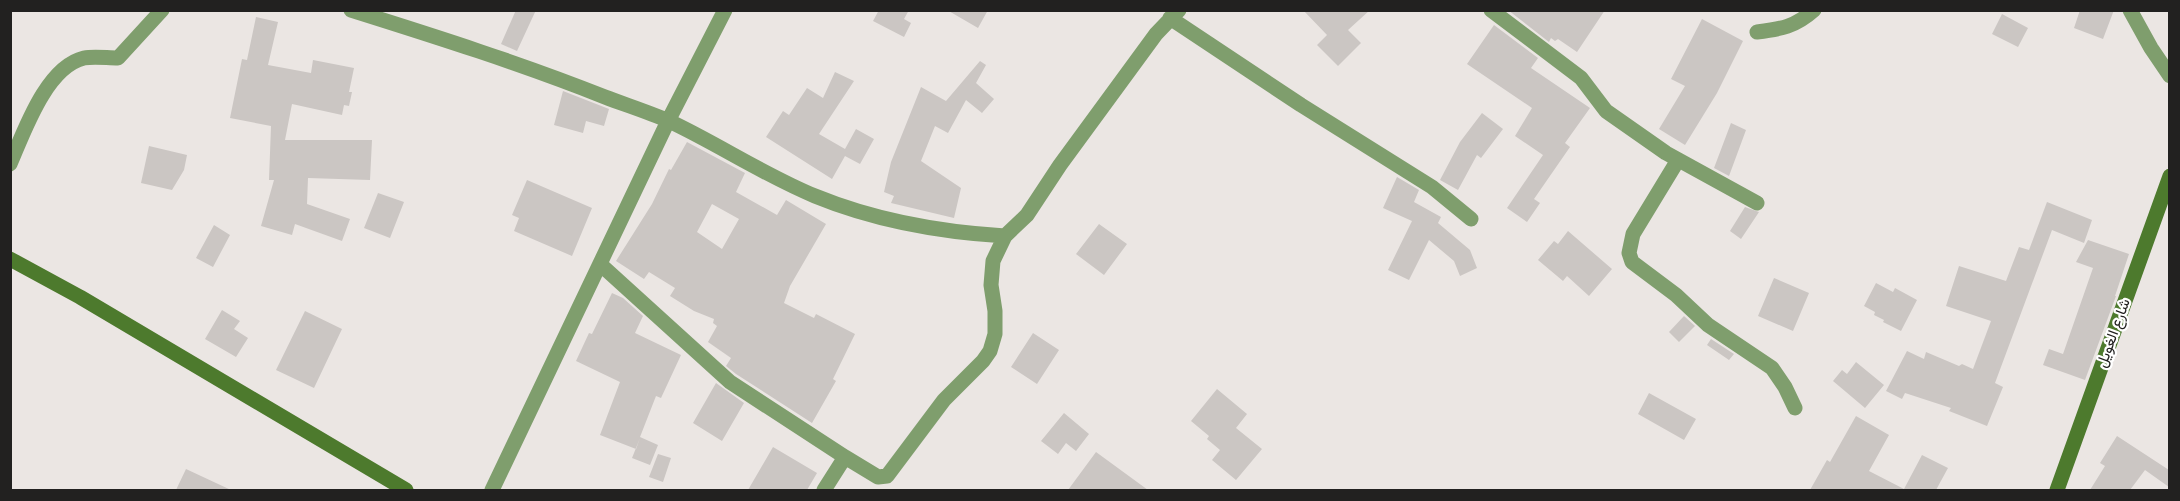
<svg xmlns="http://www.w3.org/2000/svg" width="2180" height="501" font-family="'Public Sans',Vazirmatn,sans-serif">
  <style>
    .building { fill: #cbc6c3; fill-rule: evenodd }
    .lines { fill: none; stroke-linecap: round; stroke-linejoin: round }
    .street { stroke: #7f9e6d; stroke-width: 15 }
    .secondary { stroke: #4d7a2d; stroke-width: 15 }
    .labels { text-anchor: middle; stroke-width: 4.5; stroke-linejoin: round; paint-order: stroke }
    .street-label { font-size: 15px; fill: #222120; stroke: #fff }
  </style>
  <rect width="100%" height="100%" fill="#ebe6e3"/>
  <path class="building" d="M 516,10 L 536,10 L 517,51 L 501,44 Z
    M 879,10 L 909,10 L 904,19 L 911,23 L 904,37 L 873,21 Z
    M 947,10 L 988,10 L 978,28 Z
    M 1303,10 L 1370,10 L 1348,30 L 1361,43 L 1338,66 L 1317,45 L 1327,35 Z
    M 1508,10 L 1605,10 L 1577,52 L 1558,39 L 1555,41 L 1551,38 L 1549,42 Z
    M 2080,10 L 2114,10 L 2103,39 L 2074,28 Z
    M 2002,14 L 2028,28 L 2018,47 L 1992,34 Z
    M 256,17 L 278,22 L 268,65 L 311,73 L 313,60 L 354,68 L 349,92 L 352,92 L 349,106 L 344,105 L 342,115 L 292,104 L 285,140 L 372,140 L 370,180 L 308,178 L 307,204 L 350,219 L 342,241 L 295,224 L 292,235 L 261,226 L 274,180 L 269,180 L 271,126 L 230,118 L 242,59 L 247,60 Z
    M 1702,19 L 1743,41 L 1717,93 L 1685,145 L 1659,129 L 1685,86 L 1671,79 Z
    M 1494,25 L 1538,58 L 1531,68 L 1590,108 L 1565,143 L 1570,147 L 1534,199 L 1540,203 L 1527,222 L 1507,208 L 1543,155 L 1515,136 L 1532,108 L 1467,64 Z
    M 980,61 L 986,65 L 976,83 L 994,99 L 982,113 L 966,100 L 948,133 L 935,126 L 921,161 L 961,188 L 954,218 L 891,203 L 894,196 L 884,192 L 891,162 L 921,87 L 946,101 Z
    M 835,72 L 854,81 L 819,134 L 845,149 L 856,129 L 874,139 L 860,164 L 845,156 L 832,179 L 766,137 L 783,111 L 789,115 L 807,88 L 823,98 Z
    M 563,91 L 609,109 L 604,126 L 586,121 L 583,133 L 554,125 Z
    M 1482,113 L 1503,129 L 1481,158 L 1477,155 L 1458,190 L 1440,180 L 1460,142 Z
    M 1731,123 L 1746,130 L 1729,176 L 1714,168 Z
    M 687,142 L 745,173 L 736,192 L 777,215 L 786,200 L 826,224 L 790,286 L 784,303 L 814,318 L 816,314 L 855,334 L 833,379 L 836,381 L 812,423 L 736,374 L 726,366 L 731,358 L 708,342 L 717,326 L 713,323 L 714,319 L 694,311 L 670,296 L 675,288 L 649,272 L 644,279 L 616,261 L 652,204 L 669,169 L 671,170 ZM 712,204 L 739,219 L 722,249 L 697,232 Z
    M 149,146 L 187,155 L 184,170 L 172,190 L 141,183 Z
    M 1397,177 L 1419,190 L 1414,202 L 1441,217 L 1438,223 L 1470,250 L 1477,268 L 1460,276 L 1454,261 L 1429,240 L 1409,280 L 1388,270 L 1412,221 L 1383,208 Z
    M 527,180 L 592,208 L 572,256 L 514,231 L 519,218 L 512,215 Z
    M 378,193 L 404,202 L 390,238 L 364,228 Z
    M 2047,202 L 2092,220 L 2084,243 L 2052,230 L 1995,383 L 2003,387 L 1987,426 L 1949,411 L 1951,408 L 1905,393 L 1902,399 L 1886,391 L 1907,351 L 1924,359 L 1926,352 L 1959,366 L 1962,364 L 1973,369 L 1991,321 L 1946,306 L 1959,266 L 2006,281 L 2019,247 L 2029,250 Z
    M 1745,207 L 1759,212 L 1741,239 L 1730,231 Z
    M 1099,224 L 1127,244 L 1104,275 L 1076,254 Z
    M 214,225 L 230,235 L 213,267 L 196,258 Z
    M 1568,231 L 1612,269 L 1589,296 L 1567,276 L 1563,281 L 1538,260 L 1554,241 L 1558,244 Z
    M 2088,240 L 2129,254 L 2115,296 L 2116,296 L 2085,380 L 2043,365 L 2049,349 L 2063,354 L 2093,268 L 2076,262 Z
    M 1774,278 L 1809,293 L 1793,331 L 1758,316 Z
    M 1876,283 L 1893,292 L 1895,288 L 1917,300 L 1901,331 L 1883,322 L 1884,320 L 1874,315 L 1875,312 L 1864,306 Z
    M 612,293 L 623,298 L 643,316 L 635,333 L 681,355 L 661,398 L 656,396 L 640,437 L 658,445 L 650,465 L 632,458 L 640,438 L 636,449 L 600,435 L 620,382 L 576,361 L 589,333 L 592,334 Z
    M 222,310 L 240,321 L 234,329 L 248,338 L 236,357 L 205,339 Z
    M 305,311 L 342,329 L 314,388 L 276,370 Z
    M 1684,316 L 1695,326 L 1679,342 L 1669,332 Z
    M 1033,333 L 1059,350 L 1037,384 L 1011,367 Z
    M 1711,339 L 1734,354 L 1729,360 L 1707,345 Z
    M 1856,362 L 1884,385 L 1865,408 L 1833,381 L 1842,370 L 1847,374 Z
    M 716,383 L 744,403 L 722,441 L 693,423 Z
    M 1217,389 L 1247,414 L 1236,428 L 1262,449 L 1236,480 L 1212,460 L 1220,450 L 1207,439 L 1209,436 L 1191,421 Z
    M 1649,393 L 1696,419 L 1684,440 L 1638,414 Z
    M 1064,413 L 1089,434 L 1076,451 L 1066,443 L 1058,454 L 1041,441 Z
    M 1856,416 L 1889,435 L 1869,471 L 1904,489 L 1922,455 L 1948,468 L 1936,490 L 1810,490 L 1827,460 L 1830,462 Z
    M 2117,436 L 2169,470 L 2169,487 L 2145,470 L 2130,490 L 2090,490 L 2105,466 L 2100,463 Z
    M 773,447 L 817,473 L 807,490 L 748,490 Z
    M 1096,452 L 1148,490 L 1068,490 Z
    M 658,454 L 671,458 L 663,482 L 649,477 Z
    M 186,469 L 231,490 L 176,490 Z"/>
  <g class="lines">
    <path class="street" d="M 351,10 C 437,37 522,64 605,97 C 626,105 648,112 669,121 C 718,144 764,175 815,196 C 876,221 939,232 1005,236
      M 1491,10 L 1581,78 L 1606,111 L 1666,153 L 1757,203
      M 2130,10 L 2151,48 L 2170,76
      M 1170,18 L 1301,105 L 1432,187 L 1471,219
      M 1757,32 C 1781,29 1795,27 1814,10
      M 1678,160 L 1633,234 L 1629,253 L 1632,262 L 1676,295 L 1708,325 L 1772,368 L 1785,387 L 1795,408
      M 10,164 C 24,132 46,67 84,58 C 94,56 107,58 118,58 L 162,10
      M 600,264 L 730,382 L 845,457 L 878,477 L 887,476 L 944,400 L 983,361 L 990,351 L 995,334 L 995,311 L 991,285 L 993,261 L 1005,236 L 1027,215 L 1060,165 L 1156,34 L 1179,10
      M 492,490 L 668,121 L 725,10
      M 824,490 L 845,457"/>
    <path class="secondary" d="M 10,259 L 80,297 L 406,490
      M 2057,490 L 2170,176"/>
  </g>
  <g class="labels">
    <g class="street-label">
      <text transform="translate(2113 333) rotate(-70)" y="5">شارع الغويل</text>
    </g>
  </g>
  <rect width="2180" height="501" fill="none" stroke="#222120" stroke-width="24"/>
</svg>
